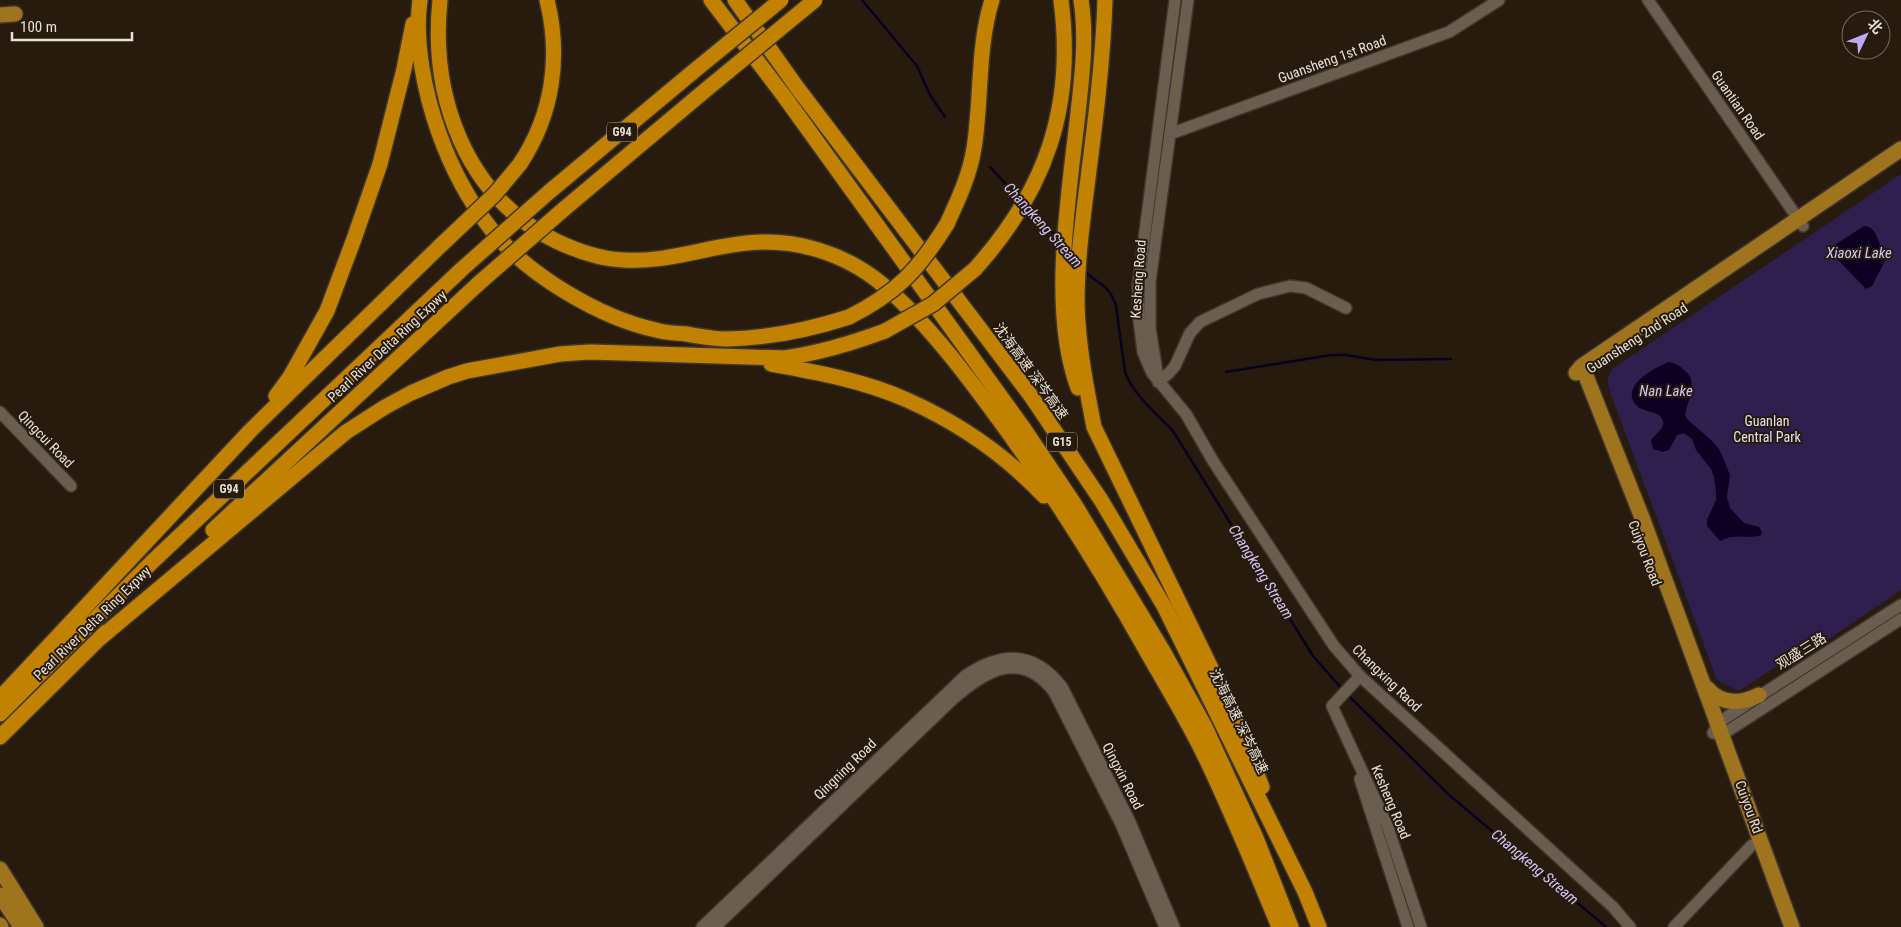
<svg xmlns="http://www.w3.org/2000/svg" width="1901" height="927" font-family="'Roboto Condensed','Noto Sans SC',sans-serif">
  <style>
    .green { fill: #2f1f4e }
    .water { fill: #0b0022 }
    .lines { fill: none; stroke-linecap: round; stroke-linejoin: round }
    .stream { stroke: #0b0022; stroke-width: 2.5 }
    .minor-casing { stroke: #3e362f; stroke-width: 14 }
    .major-casing { stroke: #3e362f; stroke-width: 18 }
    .highway-casing { stroke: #3e362f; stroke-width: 18 }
    .minor { stroke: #6b5e4e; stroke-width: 11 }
    .major { stroke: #a0731f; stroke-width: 15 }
    .highway { stroke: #c38100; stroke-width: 15 }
    .highway-bridge-casing { stroke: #3e362f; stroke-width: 18; stroke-linecap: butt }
    .highway-bridge { stroke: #c38100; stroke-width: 15 }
    .labels { text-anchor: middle; stroke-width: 4; stroke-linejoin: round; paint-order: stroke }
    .shield { fill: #261b0d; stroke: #ada59a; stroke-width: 1 }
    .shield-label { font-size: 12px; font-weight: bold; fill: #e7e0d6 }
    .street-label { font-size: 14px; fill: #e7e0d6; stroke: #261b0d }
    .park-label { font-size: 14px; fill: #e4e0f1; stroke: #261b0d }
    .water-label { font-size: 15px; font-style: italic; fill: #d3c5f7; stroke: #261b0d }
  </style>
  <rect width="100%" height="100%" fill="#261b0d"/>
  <path class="green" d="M 1901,174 L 1901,590 L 1829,639 L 1783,662 L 1739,691 L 1717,680 L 1610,392 C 1607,383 1607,377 1612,369 Z"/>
  <path class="water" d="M 1864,226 C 1879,226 1880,250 1885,261 L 1872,286 L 1866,289 L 1838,260 L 1829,254 L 1833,246 Z
    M 1669,362 C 1675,363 1678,365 1683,369 C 1700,382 1688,398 1685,415 L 1688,420 L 1711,440 L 1719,449 L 1724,460 L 1730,475 L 1727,497 L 1730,508 L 1744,523 L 1759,527 L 1762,532 L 1761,535 C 1747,540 1738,532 1720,541 L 1707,526 L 1707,520 L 1716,500 L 1716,492 L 1714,477 L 1711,469 L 1696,450 L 1692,439 L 1684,433 L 1677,435 L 1669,450 L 1663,452 L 1653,449 L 1651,440 C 1655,434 1665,429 1663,421 C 1660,410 1644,413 1637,406 C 1618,387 1655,367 1669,362 Z"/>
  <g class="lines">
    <path class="stream" d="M 862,0 L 917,66 L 930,95 L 945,117
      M 990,167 L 1020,199
      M 1028,206 L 1058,238
      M 1083,270 C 1099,285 1109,284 1116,306 L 1125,372 C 1134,396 1156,413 1173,431 L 1313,656 L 1343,690
      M 1226,372 L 1331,355 L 1346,355 L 1376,360 L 1451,359
      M 1347,694 L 1448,794 L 1606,927"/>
    <defs>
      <path id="minor" d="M 1175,0 L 1138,286 L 1139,320 L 1143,352 L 1152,373 L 1186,414 L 1213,461 L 1334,646 L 1360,676 L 1613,907 L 1630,927
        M 1648,0 L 1803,226
        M 1170,134 L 1449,32 L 1499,0
        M 1158,378 L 1150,328 L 1150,282 L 1188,0
        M 1158,382 L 1169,373 L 1175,366 L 1190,333 L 1200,322 L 1258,294 L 1290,286 L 1306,288 L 1346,308
        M 0,412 L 71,486
        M 1901,605 L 1733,713 L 1718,723 L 1713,733 L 1723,734 L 1901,619
        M 1360,676 L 1332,706 L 1387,825 L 1421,927
        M 1360,779 L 1408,927
        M 702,927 L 965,676 C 1001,651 1034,651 1062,687 L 1129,820 L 1174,927
        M 715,927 L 952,700 C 986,670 1021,649 1054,692 L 1121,824 L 1165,927
        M 1674,927 L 1752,845"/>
      <path id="major" d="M 0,15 L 15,14
        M 1582,366 L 1643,520 L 1792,927
        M 1576,373 L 1582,366 L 1901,149
        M 1707,688 C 1721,705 1741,704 1759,695
        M 0,869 L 36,927
        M 0,895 L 21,927
        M 0,925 L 1,927"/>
      <path id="highway" d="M 420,0 C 414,42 425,94 439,133 C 451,167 469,201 491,229 C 526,274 600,318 656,330 C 665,333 676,333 686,334 C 699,336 714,339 727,339 C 769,338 809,330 849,317
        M 440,0 C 430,96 465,196 556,241 C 577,251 600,259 623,260 C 666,263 705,247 747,243 C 795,238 845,253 883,285 C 931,325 976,388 1013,439 C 1063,509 1108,582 1150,657 C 1173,697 1197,737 1216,780 C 1238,828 1259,878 1279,927
        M 711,0 L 784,96 L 1024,429 L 1075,505 L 1163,651 L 1205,727 L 1256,838 L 1291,927
        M 735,0 L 796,86 L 1031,396 L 1101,500 L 1164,606 L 1305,892 L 1319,927
        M 1105,0 C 1103,62 1095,124 1087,186 C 1082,225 1077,264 1077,303 C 1078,346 1086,386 1094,427 L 1210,666 L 1240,731 L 1262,787
        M 520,164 C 553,114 561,57 547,0
        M 549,192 L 694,71
        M 564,209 L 708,88
        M 947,224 C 958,200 970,175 974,148 C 982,99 977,48 992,0
        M 975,269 C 1046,190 1075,107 1061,0
        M 771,364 C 816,372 865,381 907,400 C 959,423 1005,455 1044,496
        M 1078,388 C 1049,309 1069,196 1078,113 C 1082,76 1087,38 1081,0
        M 276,396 L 290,377 L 327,311 L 354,239 L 380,164 L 404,69 L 413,24
        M 213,530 L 478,284
        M 99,639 L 346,432 L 385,407 L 411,393 L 448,377 L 467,371 L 560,354 L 590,352 L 784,358 C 820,353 850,344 885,331
        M 0,698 L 251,430 L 439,247
        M 0,714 L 152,562 L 462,269
        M 0,737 L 106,632"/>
    </defs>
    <use href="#minor" class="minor-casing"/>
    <use href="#major" class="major-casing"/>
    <use href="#highway" class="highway-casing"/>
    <use href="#minor" class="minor"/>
    <use href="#major" class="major"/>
    <use href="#highway" class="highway"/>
    <defs>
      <path id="highway-bridge" d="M 694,71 L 781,0
        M 708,88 L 815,0
        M 439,247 L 495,194 L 520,164
        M 462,269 L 549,192
        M 478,284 L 564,209
        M 849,317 C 897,293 919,269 947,224
        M 885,331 L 933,304 L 975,269"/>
    </defs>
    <use href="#highway-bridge" class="highway-bridge-casing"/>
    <use href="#highway-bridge" class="highway-bridge"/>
  </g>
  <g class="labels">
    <g class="shield">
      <rect x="607" y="122.5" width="30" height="19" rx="4"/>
      <rect x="1047" y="432.5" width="30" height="19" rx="4"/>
      <rect x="214" y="479.5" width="30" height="19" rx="4"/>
    </g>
    <g class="shield-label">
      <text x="622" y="136">G94</text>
      <text x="1062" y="446">G15</text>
      <text x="229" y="493">G94</text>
    </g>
    <g class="street-label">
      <text transform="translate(1332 59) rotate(-20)" y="5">Guansheng 1st Road</text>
      <text transform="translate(1738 105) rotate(55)" y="5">Guantian Road</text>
      <text transform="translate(1138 279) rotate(-86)" y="5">Kesheng Road</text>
      <text transform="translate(1637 338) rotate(-33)" y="5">Guansheng 2nd Road</text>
      <text transform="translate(387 346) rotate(-43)" y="5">Pearl River Delta Ring Expwy</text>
      <text transform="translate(1031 371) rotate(54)" y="5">沈海高速 深岑高速</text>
      <text transform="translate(46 439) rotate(46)" y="5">Qingcui Road</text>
      <text transform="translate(1645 553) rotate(69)" y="5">Cuiyou Road</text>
      <text transform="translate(92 623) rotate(-44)" y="5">Pearl River Delta Ring Expwy</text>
      <text transform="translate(1801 651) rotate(-32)" y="5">观盛三路</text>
      <text transform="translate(1387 678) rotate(44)" y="5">Changxing Raod</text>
      <text transform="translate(1239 721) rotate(64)" y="5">沈海高速 深岑高速</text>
      <text transform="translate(845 769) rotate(-44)" y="5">Qingning Road</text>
      <text transform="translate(1123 776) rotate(63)" y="5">Qingxin Road</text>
      <text transform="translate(1391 802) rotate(67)" y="5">Kesheng Road</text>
      <text transform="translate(1749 807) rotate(70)" y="5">Cuiyou Rd</text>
    </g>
    <g class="park-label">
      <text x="1767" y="426">Guanlan<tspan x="1767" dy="16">Central Park</tspan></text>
    </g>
    <g class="water-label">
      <text transform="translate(1043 225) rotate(48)" y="5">Changkeng Stream</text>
      <text x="1859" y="258">Xiaoxi Lake</text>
      <text x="1666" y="396">Nan Lake</text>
      <text transform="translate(1261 572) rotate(58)" y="5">Changkeng Stream</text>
      <text transform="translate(1535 867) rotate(40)" y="5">Changkeng Stream</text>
    </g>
  </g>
  <g transform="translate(1866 35) rotate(47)"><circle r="24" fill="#261b0d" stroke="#736a5d"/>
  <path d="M0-4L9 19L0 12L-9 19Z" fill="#bea9f4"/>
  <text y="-8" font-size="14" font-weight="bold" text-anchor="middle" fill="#e7e0d6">北</text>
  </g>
  <path d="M12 32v8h120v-8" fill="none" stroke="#e7e0d6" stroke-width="2.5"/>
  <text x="20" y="32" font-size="15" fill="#e7e0d6" stroke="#261b0d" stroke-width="4" paint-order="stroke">100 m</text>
</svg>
